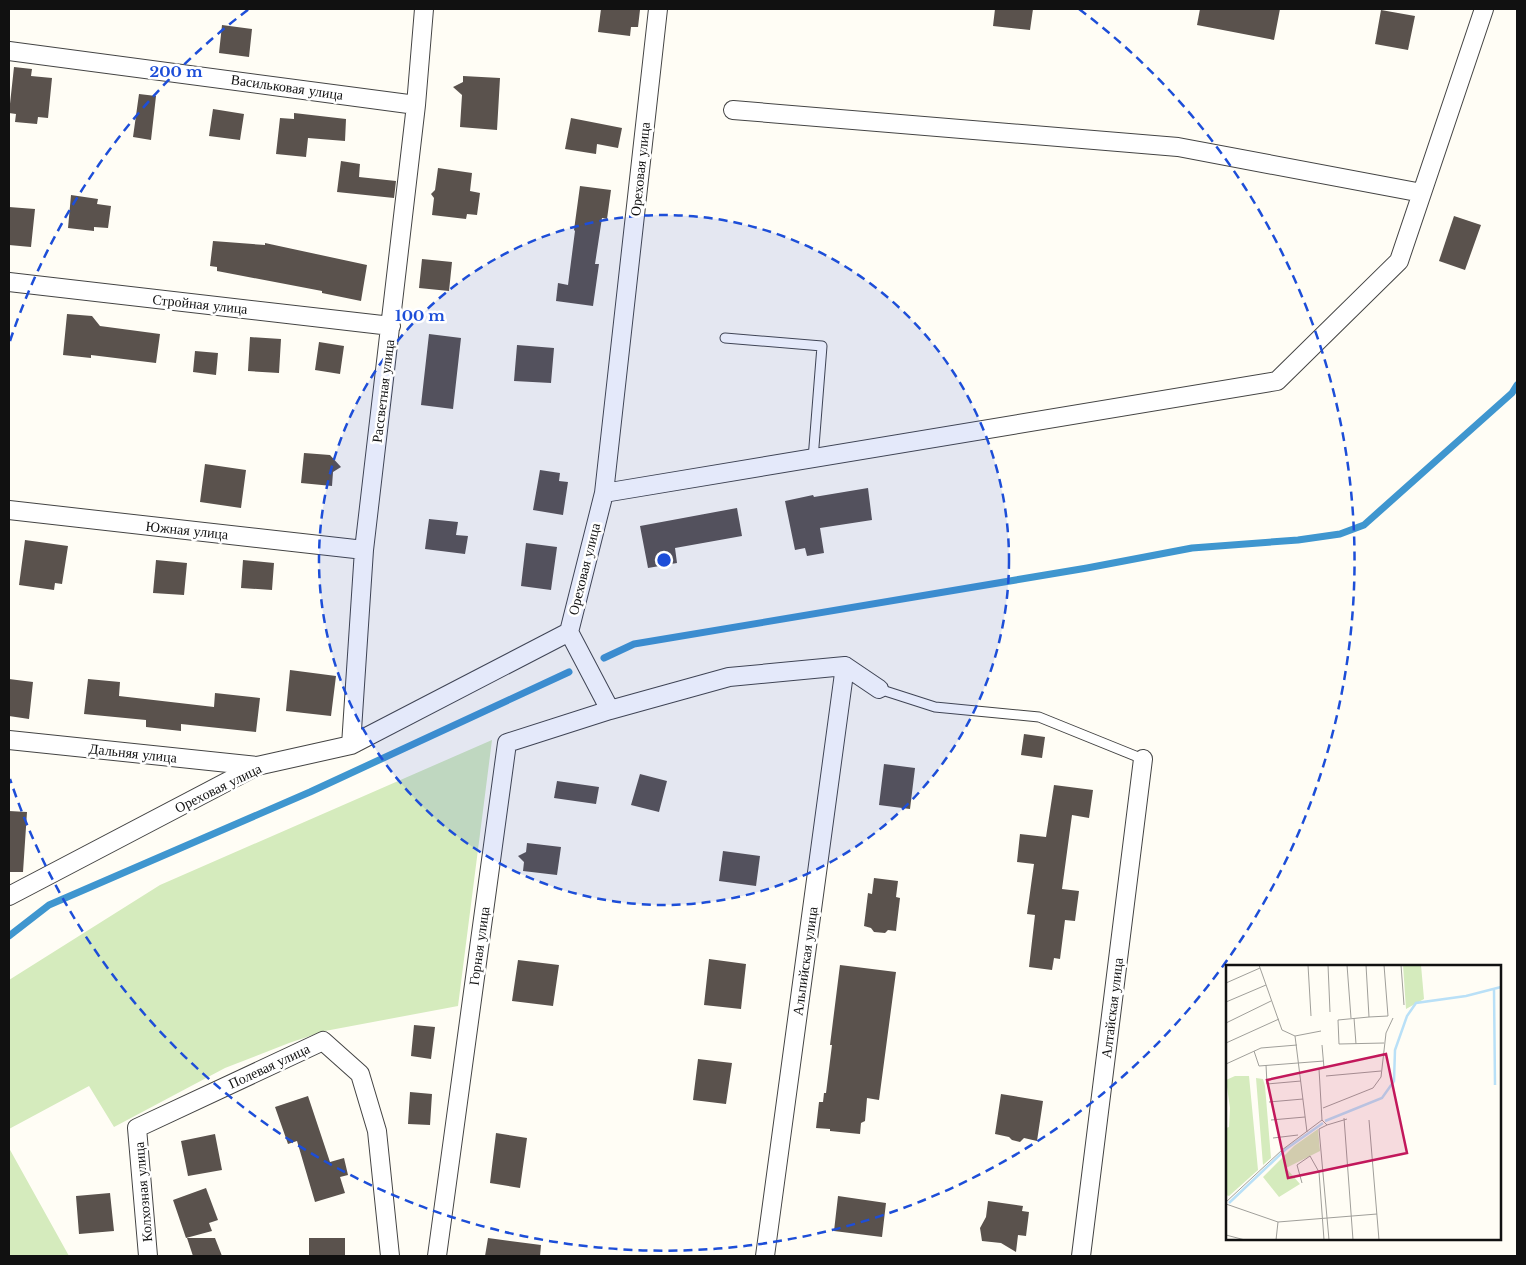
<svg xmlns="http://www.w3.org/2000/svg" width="1526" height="1265" font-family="'Libre Baskerville',serif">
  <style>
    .grass { fill: #d5ebbd }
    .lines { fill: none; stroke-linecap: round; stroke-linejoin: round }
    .stream { stroke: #3f96cf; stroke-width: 7 }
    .building { fill: #5a524d }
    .service-casing { stroke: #444; stroke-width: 11 }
    .minor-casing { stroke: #444; stroke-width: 20 }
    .service { stroke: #fff; stroke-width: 9 }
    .minor { stroke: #fff; stroke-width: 18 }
    .ring { fill: none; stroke: #1d4ed8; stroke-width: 2.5; stroke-dasharray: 9 6 }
    .labels { text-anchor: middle; stroke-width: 5; stroke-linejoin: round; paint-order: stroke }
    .street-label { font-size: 14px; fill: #111; stroke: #fff }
    .inset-river { fill: none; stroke: #b9e0f7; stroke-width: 2.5 }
    .inset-road { fill: none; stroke: #a09f9a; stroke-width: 1 }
    .view { fill: #c2185b; fill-opacity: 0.15; stroke: #c2185b; stroke-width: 2.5 }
    .inset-edge { fill: none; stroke: #111; stroke-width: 2.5 }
    .centre { fill: #1d4ed8; stroke: #fff; stroke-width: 2.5 }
    .ring-label { font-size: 15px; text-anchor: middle; font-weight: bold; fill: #1d4ed8; stroke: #fff; stroke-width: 5; stroke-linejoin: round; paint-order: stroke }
  </style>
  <rect width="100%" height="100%" fill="#fffdf5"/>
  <path class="grass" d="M 492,740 L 458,1006 L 325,1031 L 289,1043 L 225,1068 L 114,1127 L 89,1086 L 9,1129 L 9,980 L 160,885 Z
    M 9,1148 L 69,1256 L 9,1256 Z"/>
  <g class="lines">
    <path class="stream" d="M 604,658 L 634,644 L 1087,568 L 1192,548 L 1298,540 L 1340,534 L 1364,525 L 1512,393 L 1517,385
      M 9,936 L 49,905 L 310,792 L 569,672"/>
  </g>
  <path class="building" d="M 601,9 L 640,10 L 638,27 L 631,27 L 630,36 L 598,32 Z
    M 995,9 L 1033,9 L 1030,30 L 993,26 Z
    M 1200,9 L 1280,9 L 1274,40 L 1197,25 Z
    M 1381,10 L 1415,16 L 1408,50 L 1375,44 Z
    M 222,25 L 252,29 L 249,57 L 219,53 Z
    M 14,67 L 32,69 L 31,76 L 52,78 L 48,118 L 38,117 L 37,124 L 15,122 L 16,114 L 9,113 Z
    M 463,76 L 500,78 L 497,130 L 460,127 L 462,95 L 453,87 L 463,82 Z
    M 139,94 L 156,96 L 151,140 L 133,137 Z
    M 213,109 L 244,114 L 240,140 L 209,136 Z
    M 294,113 L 346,119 L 345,141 L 308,138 L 306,157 L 276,154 L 280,118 L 294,119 Z
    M 571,118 L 622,128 L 618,148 L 597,144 L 596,154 L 565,149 Z
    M 341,161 L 360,164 L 359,177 L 396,181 L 394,198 L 337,192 Z
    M 438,168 L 472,173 L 470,191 L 480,193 L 477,215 L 467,214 L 466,219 L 432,215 L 434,198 L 431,194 L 435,190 Z
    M 580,186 L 611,190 L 607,219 L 602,218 L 595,264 L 599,264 L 593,306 L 556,301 L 558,283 L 568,285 L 575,231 L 574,230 Z
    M 71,195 L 98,199 L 97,204 L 111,206 L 108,228 L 94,227 L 94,231 L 68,228 Z
    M 9,207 L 35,209 L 31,247 L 9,245 Z
    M 1454,216 L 1481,225 L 1465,270 L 1439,261 Z
    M 213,241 L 265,245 L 265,243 L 367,265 L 361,301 L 322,293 L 322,291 L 217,271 L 217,267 L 210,266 Z
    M 422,259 L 452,262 L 449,291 L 419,288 Z
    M 67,314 L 92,316 L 100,326 L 160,334 L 156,363 L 91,355 L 91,358 L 63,355 Z
    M 429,334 L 461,338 L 453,409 L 421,405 Z
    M 250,337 L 281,339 L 279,373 L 248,371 Z
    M 319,342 L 344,346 L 340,374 L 315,370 Z
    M 517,345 L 554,348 L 551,383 L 514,381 Z
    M 195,351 L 218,353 L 216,375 L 193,372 Z
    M 304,453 L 330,455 L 341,467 L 333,472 L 332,486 L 301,483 Z
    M 205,464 L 246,470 L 241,508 L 200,502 Z
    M 540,470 L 560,473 L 559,481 L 568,482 L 563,515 L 533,510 Z
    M 868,488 L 872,520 L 820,528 L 824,553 L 807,556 L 805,548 L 795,550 L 785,501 L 813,495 L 814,497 Z
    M 737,508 L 742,536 L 675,548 L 677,563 L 648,568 L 640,526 Z
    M 429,519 L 458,522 L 456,535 L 468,536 L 465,554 L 425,549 Z
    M 25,540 L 68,546 L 62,584 L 55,583 L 54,590 L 19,585 Z
    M 526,543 L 557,547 L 551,590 L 521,586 Z
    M 156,560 L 187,563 L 184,595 L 153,593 Z
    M 243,560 L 274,563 L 272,590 L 241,588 Z
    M 290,670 L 336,676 L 331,716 L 286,711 Z
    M 9,679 L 33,682 L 29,719 L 9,716 Z
    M 88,679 L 120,682 L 119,696 L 214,707 L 215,693 L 260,698 L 256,732 L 181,724 L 181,731 L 146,727 L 146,720 L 84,714 Z
    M 1024,734 L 1045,737 L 1042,758 L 1021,755 Z
    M 884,764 L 915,768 L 910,809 L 879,805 Z
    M 640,774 L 667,781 L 659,812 L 631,805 Z
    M 557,781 L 599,787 L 596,804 L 554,798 Z
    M 1054,785 L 1093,790 L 1089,818 L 1072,815 L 1062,889 L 1079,891 L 1075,921 L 1065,920 L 1060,959 L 1054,958 L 1052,970 L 1029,967 L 1035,915 L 1027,914 L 1034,864 L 1017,862 L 1020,834 L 1046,837 Z
    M 9,811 L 27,812 L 23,872 L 9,872 Z
    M 527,843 L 561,847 L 557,875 L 523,871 L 524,862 L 518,856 L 526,852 Z
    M 723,851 L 760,856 L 756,886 L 719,881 Z
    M 874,878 L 898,881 L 896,897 L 900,898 L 896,931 L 888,930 L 885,933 L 874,932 L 871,928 L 864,926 L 868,893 L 872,894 Z
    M 709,959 L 746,964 L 741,1009 L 704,1005 Z
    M 518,960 L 559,965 L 553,1006 L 512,1001 Z
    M 840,965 L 896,972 L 879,1100 L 867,1098 L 865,1121 L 861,1123 L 860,1134 L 830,1131 L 830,1129 L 816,1128 L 819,1102 L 823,1102 L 824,1093 L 826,1093 L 832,1045 L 830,1045 Z
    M 414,1025 L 435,1027 L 431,1059 L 411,1056 Z
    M 698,1059 L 732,1063 L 726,1104 L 693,1100 Z
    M 410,1092 L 432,1094 L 430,1125 L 408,1124 Z
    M 1001,1094 L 1043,1101 L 1037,1141 L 1024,1138 L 1020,1142 L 1012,1140 L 1009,1137 L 995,1134 Z
    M 308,1096 L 330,1162 L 344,1158 L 348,1175 L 340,1177 L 345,1193 L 315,1202 L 297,1141 L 288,1144 L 275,1107 Z
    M 496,1133 L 527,1138 L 520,1188 L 490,1183 Z
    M 215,1134 L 222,1170 L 188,1176 L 181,1141 Z
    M 206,1188 L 218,1220 L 209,1223 L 212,1231 L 186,1238 L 173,1200 Z
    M 110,1193 L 114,1231 L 79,1234 L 76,1196 Z
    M 838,1196 L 886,1203 L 882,1237 L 834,1231 Z
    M 988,1201 L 1023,1206 L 1022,1211 L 1029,1212 L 1026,1236 L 1018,1235 L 1016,1252 L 1001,1243 L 982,1241 L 980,1228 L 986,1217 Z
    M 187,1238 L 215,1238 L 222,1256 L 193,1256 Z
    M 309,1238 L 345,1238 L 345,1256 L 309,1256 Z
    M 488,1238 L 541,1245 L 540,1256 L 485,1256 Z"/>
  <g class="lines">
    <defs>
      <path id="service" d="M 725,338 L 822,346 L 813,459
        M 879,689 L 935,707 L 1039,717 L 1143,759"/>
      <path id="minor" d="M 9,51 L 416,105
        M 733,110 L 1178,147 L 1422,193
        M 9,282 L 391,326
        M 604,493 L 1277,381 L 1399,261 L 1484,9
        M 9,510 L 364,550
        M 569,632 L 610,710 L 729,677 L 845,666 L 879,689
        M 9,740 L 257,766
        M 351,745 L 364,550 L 416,105 L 424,9
        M 9,896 L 257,766 L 351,745 L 569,632 L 604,493 L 658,9
        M 148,1256 L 137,1128 L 323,1041 L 360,1074 L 377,1131 L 390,1256
        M 437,1256 L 507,743 L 610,710
        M 765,1256 L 845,666
        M 1081,1256 L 1143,759"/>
    </defs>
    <use href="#service" class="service-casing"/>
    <use href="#minor" class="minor-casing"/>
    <use href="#service" class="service"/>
    <use href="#minor" class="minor"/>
  </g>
  <circle cx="664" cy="560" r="345" fill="#1d4ed8" fill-opacity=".12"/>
  <g class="ring">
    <circle cx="664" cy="560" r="345"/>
    <path d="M10 341A690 690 0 0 1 249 9M1079 9A690 690 0 1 1 10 779"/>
  </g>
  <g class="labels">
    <g class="street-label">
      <text transform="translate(287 87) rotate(8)" y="5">Васильковая улица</text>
      <text transform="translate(640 169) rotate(-84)" y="5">Ореховая улица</text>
      <text transform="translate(200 304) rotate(6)" y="5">Стройная улица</text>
      <text transform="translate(383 391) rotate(-83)" y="5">Рассветная улица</text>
      <text transform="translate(187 530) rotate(6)" y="5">Южная улица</text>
      <text transform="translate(584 569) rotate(-76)" y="5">Ореховая улица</text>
      <text transform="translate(133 753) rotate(6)" y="5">Дальняя улица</text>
      <text transform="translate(218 788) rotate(-26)" y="5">Ореховая улица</text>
      <text transform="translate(479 946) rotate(-82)" y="5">Горная улица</text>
      <text transform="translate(805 961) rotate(-82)" y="5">Альпийская улица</text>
      <text transform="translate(1112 1008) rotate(-83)" y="5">Алтайская улица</text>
      <text transform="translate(269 1066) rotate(-25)" y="5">Полевая улица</text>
      <text transform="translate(143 1192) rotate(-95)" y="5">Колхозная улица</text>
    </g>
  </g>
  <g transform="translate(1226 965)">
    <rect width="275" height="275" fill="#fffdf5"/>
    <path d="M 177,0 L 195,0 L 198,34 L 180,44 ZM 9,111 L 23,111 L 32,205 L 3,231 L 0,230 L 0,163 L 3,162 L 4,143 L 0,115 ZM 30,113 L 37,114 L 39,121 L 45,193 L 37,200 ZM 92,164 L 94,186 L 60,203 L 74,219 L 53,232 L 37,212 L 68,181 Z" fill="#d5ebbd"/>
    <path class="inset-river" d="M 268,24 L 269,120M 99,156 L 156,133 L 168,116 L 169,85 L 181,51 L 190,38 L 240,31 L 275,22M 3,238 L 60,184 L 97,158"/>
    <path class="inset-road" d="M 33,0 L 56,65 L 69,71 L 81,167M 82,0 L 85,51M 102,0 L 104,47M 121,0 L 125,53M 140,0 L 143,52 L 162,51 L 158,0M 175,0 L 178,40M 0,18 L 34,3M 0,37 L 40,20M 143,52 L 112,55 L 113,79 L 158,78M 128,53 L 130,79M 0,58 L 45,36M 69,71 L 95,66M 0,78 L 53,54M 96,80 L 98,103M 28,86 L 33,101 L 98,96M 0,99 L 35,83 L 71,80M 40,100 L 41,119 L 75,116M 100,111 L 155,106M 43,137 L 77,134M 97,143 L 147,123 L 155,112 L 160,68 L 167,53M 118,153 L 127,275M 45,155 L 79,152M 96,155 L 101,160 L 121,154M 143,155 L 153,275M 101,160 L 93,164 L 103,275M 47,173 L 72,170M 76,218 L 71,200 L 84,191 L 93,207 L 98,275M 0,237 L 56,185 L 96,155 L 93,104M 0,239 L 52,257 L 151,249M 0,270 L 19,275M 50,275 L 52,257"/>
    <path class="view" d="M 160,89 L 181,188 L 62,213 L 41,115 Z"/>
    <rect width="275" height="275" class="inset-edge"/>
  </g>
  <circle cx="664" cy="560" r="8" class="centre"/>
  <g class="ring-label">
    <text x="176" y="77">200 m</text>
    <text x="420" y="321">100 m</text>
  </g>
  <rect width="1526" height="1265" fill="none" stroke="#111111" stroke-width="20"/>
</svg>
